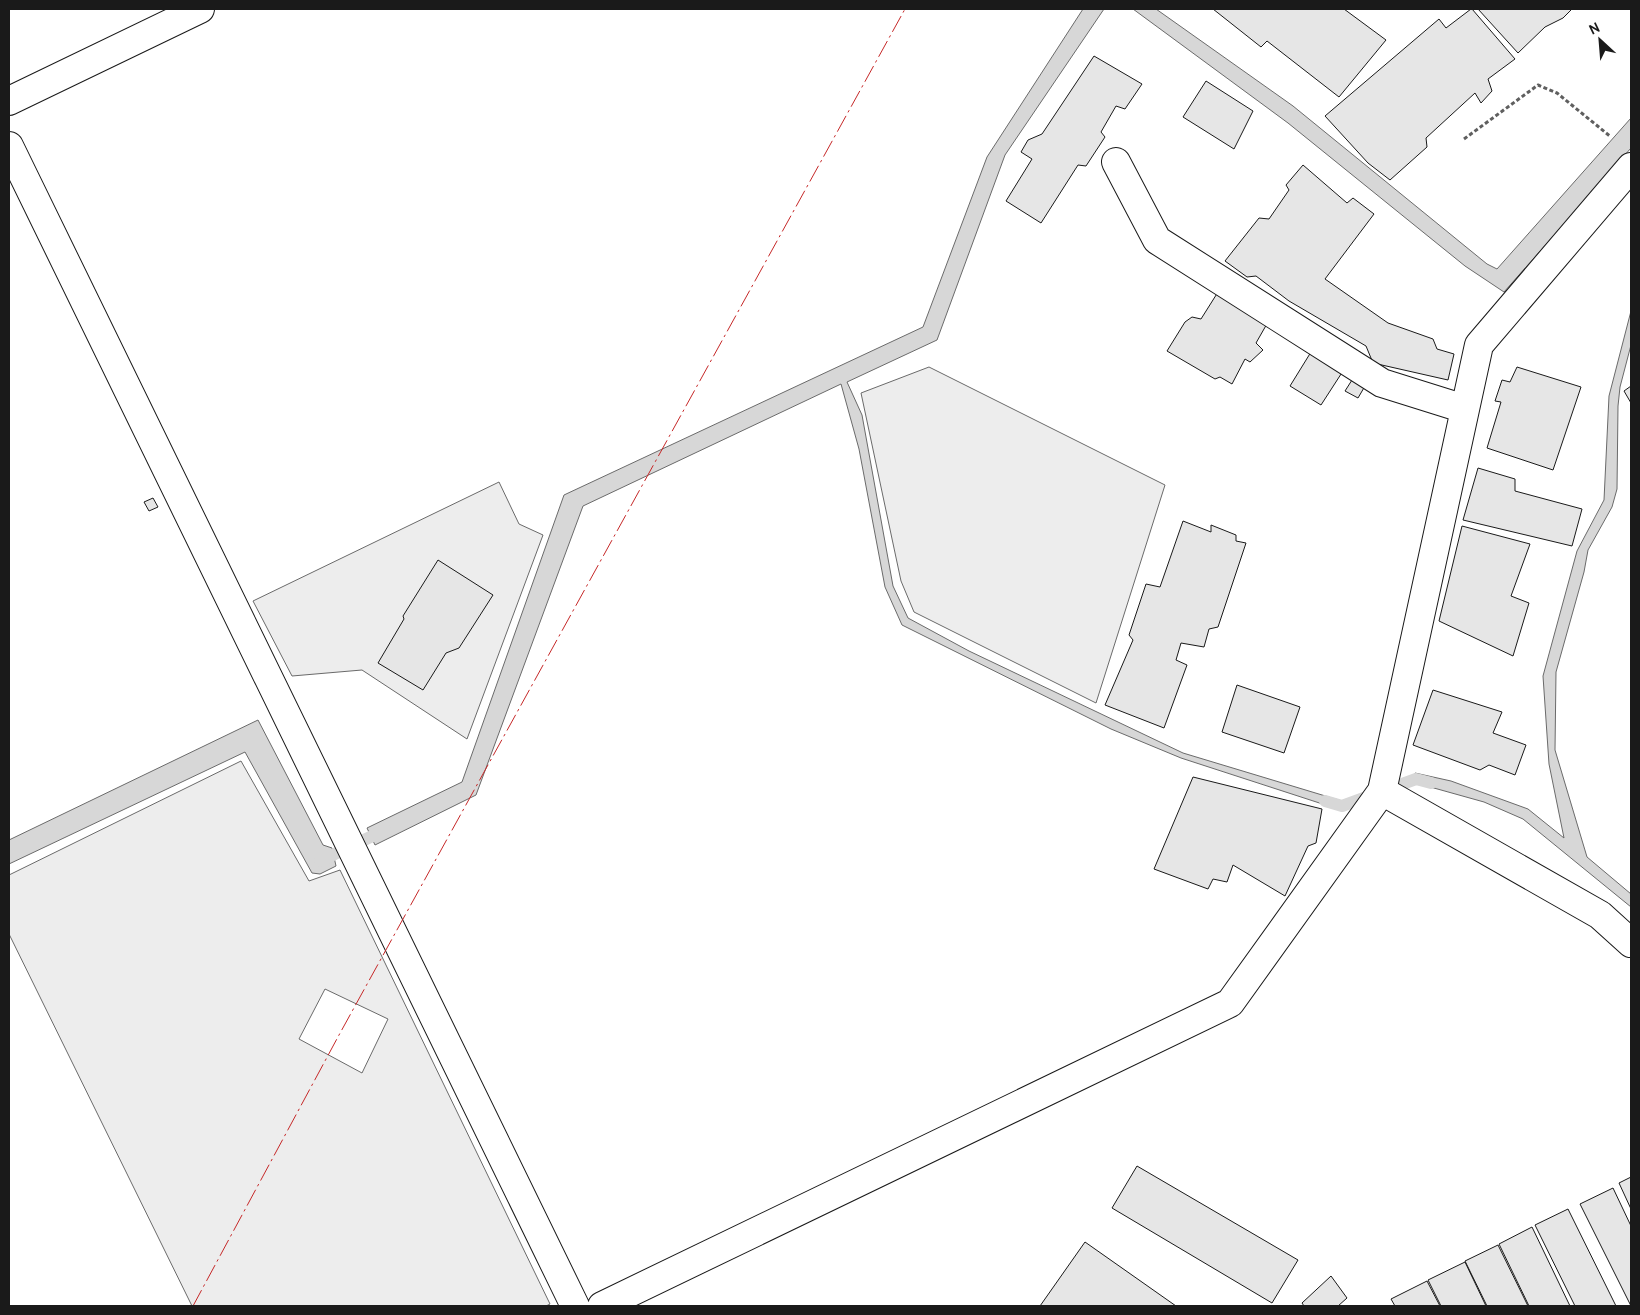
<svg xmlns="http://www.w3.org/2000/svg" width="1640" height="1315" font-family="Cabin,sans-serif">
  <style>
    .built { fill: #ededed; stroke: #6a6a6a; fill-rule: evenodd }
    .water { fill: #d7d7d7; stroke: #6a6a6a }
    .lines { fill: none; stroke-linecap: round; stroke-linejoin: round }
    .stream { stroke: #d7d7d7; stroke-width: 12 }
    .building { fill: #e6e6e6; stroke: #1a1a1a }
    .minor-casing { stroke: #1a1a1a; stroke-width: 30 }
    .path { stroke: #5f5f5f; stroke-width: 3; stroke-dasharray: 4 2.5; stroke-linecap: butt }
    .minor { stroke: #fff; stroke-width: 28 }
    .power { stroke: #c62828; stroke-width: 1; stroke-dasharray: 18 4 2.5 4; stroke-linecap: butt }
  </style>
  <rect width="100%" height="100%" fill="#fff"/>
  <path class="built" d="M 929,367 L 1165,485 L 1096,703 L 914,612 L 901,581 L 861,393 Z
    M 499,482 L 519,524 L 543,535 L 467,739 L 362,670 L 292,676 L 253,601 Z
    M 241,761 L 309,881 L 340,870 L 550,1304 L 546,1306 L 192,1306 L 9,934 L 9,875 ZM 325,989 L 388,1019 L 362,1073 L 299,1039 Z"/>
  <path class="water" d="M 1083,9 L 1104,9 L 1005,155 L 937,340 L 847,382 L 862,415 L 893,586 L 908,618 L 969,651 L 1183,753 L 1342,801 L 1341,810 L 1181,758 L 1111,729 L 902,625 L 885,587 L 859,449 L 841,384 L 583,506 L 476,795 L 375,845 L 367,828 L 462,782 L 564,495 L 923,327 L 987,157 Z
    M 1133,9 L 1156,9 L 1293,106 L 1487,264 L 1497,269 L 1631,118 L 1631,148 L 1504,292 L 1465,266 L 1288,123 Z
    M 1631,311 L 1631,345 L 1620,387 L 1618,406 L 1617,489 L 1612,507 L 1588,550 L 1584,572 L 1556,672 L 1555,750 L 1587,857 L 1631,894 L 1631,907 L 1523,819 L 1484,802 L 1416,783 L 1415,773 L 1451,781 L 1528,809 L 1564,838 L 1549,764 L 1543,676 L 1577,551 L 1604,500 L 1609,396 Z
    M 258,720 L 323,845 L 332,848 L 336,866 L 320,874 L 312,873 L 245,752 L 9,864 L 9,840 Z"/>
  <g class="lines">
    <path class="stream" d="M 1325,801 L 1342,806 L 1416,779 L 1431,783
      M 320,861 L 385,830"/>
  </g>
  <path class="building" d="M 1213,9 L 1344,9 L 1386,40 L 1339,97 L 1267,41 L 1261,47 Z
    M 1471,9 L 1472,9 L 1515,59 L 1488,79 L 1492,91 L 1481,103 L 1475,93 L 1426,138 L 1427,147 L 1390,180 L 1368,163 L 1325,116 L 1439,19 L 1446,28 Z
    M 1478,9 L 1572,9 L 1563,18 L 1545,27 L 1518,53 Z
    M 1094,56 L 1142,84 L 1125,109 L 1116,106 L 1101,132 L 1105,137 L 1086,166 L 1078,165 L 1041,223 L 1006,201 L 1032,159 L 1021,152 L 1028,140 L 1042,134 Z
    M 1206,81 L 1253,111 L 1234,149 L 1183,117 Z
    M 1303,165 L 1347,203 L 1353,198 L 1374,214 L 1325,279 L 1388,323 L 1433,339 L 1437,349 L 1454,354 L 1448,380 L 1373,363 L 1366,346 L 1289,301 L 1256,276 L 1247,277 L 1225,261 L 1259,218 L 1269,219 L 1289,190 L 1286,185 Z
    M 1218,292 L 1268,322 L 1256,343 L 1263,350 L 1250,362 L 1245,359 L 1232,384 L 1220,377 L 1215,379 L 1167,351 L 1185,322 L 1192,317 L 1201,319 Z
    M 1311,352 L 1343,371 L 1321,405 L 1290,386 Z
    M 1517,367 L 1581,387 L 1553,470 L 1487,448 L 1501,402 L 1495,401 L 1502,380 L 1510,382 Z
    M 1352,380 L 1365,386 L 1358,398 L 1345,391 Z
    M 1631,386 L 1631,403 L 1624,391 Z
    M 1478,468 L 1515,479 L 1515,491 L 1582,509 L 1572,546 L 1463,520 Z
    M 153,498 L 158,507 L 149,511 L 144,502 Z
    M 1183,521 L 1211,532 L 1211,525 L 1236,535 L 1236,541 L 1246,543 L 1218,627 L 1209,629 L 1204,647 L 1181,643 L 1176,660 L 1187,665 L 1164,728 L 1105,705 L 1133,640 L 1129,635 L 1146,584 L 1160,587 Z
    M 1462,526 L 1530,544 L 1511,596 L 1529,603 L 1513,656 L 1439,621 Z
    M 438,560 L 493,595 L 459,648 L 446,653 L 423,690 L 378,663 L 404,619 L 403,616 Z
    M 1237,685 L 1300,707 L 1284,753 L 1222,732 Z
    M 1433,690 L 1502,712 L 1493,733 L 1526,745 L 1515,775 L 1489,765 L 1480,770 L 1413,745 Z
    M 1193,777 L 1322,809 L 1316,843 L 1308,846 L 1285,896 L 1233,865 L 1227,882 L 1213,879 L 1208,889 L 1154,869 Z
    M 1137,1166 L 1298,1260 L 1272,1303 L 1112,1208 Z
    M 1631,1177 L 1631,1209 L 1619,1183 Z
    M 1613,1188 L 1631,1226 L 1631,1306 L 1580,1204 Z
    M 1568,1209 L 1616,1306 L 1575,1306 L 1535,1225 Z
    M 1532,1227 L 1570,1306 L 1529,1306 L 1499,1244 Z
    M 1085,1242 L 1176,1306 L 1040,1306 Z
    M 1498,1245 L 1528,1306 L 1487,1306 L 1465,1261 Z
    M 1465,1262 L 1486,1306 L 1441,1306 L 1428,1280 Z
    M 1331,1276 L 1347,1298 L 1338,1306 L 1304,1306 L 1302,1303 Z
    M 1427,1281 L 1440,1306 L 1395,1306 L 1391,1299 Z"/>
  <g class="lines">
    <defs>
      <path id="minor" d="M 9,101 L 200,9
        M 9,146 L 575,1306
        M 1116,162 L 1157,240 L 1382,383 L 1465,409
        M 1382,791 L 1600,915 L 1631,943
        M 602,1306 L 1230,1003 L 1382,791 L 1479,345 L 1631,167"/>
    </defs>
    <use href="#minor" class="minor-casing"/>
    <path class="path" d="M 1464,139 L 1538,85 L 1557,93 L 1611,137"/>
    <use href="#minor" class="minor"/>
    <path class="power" d="M 193,1306 L 339,1035 L 905,9"/>
  </g>
  <rect width="1640" height="1315" fill="none" stroke="#1a1a1a" stroke-width="20"/>
  <g transform="translate(1600 40) rotate(334)" stroke="#ffffff" stroke-width="4" paint-order="stroke">
  <path d="M0-4L9 19L0 12L-9 19Z" fill="#1a1a1a"/>
  <text y="-8" font-size="14" font-weight="bold" text-anchor="middle" fill="#1a1a1a">N</text>
  </g>
</svg>
